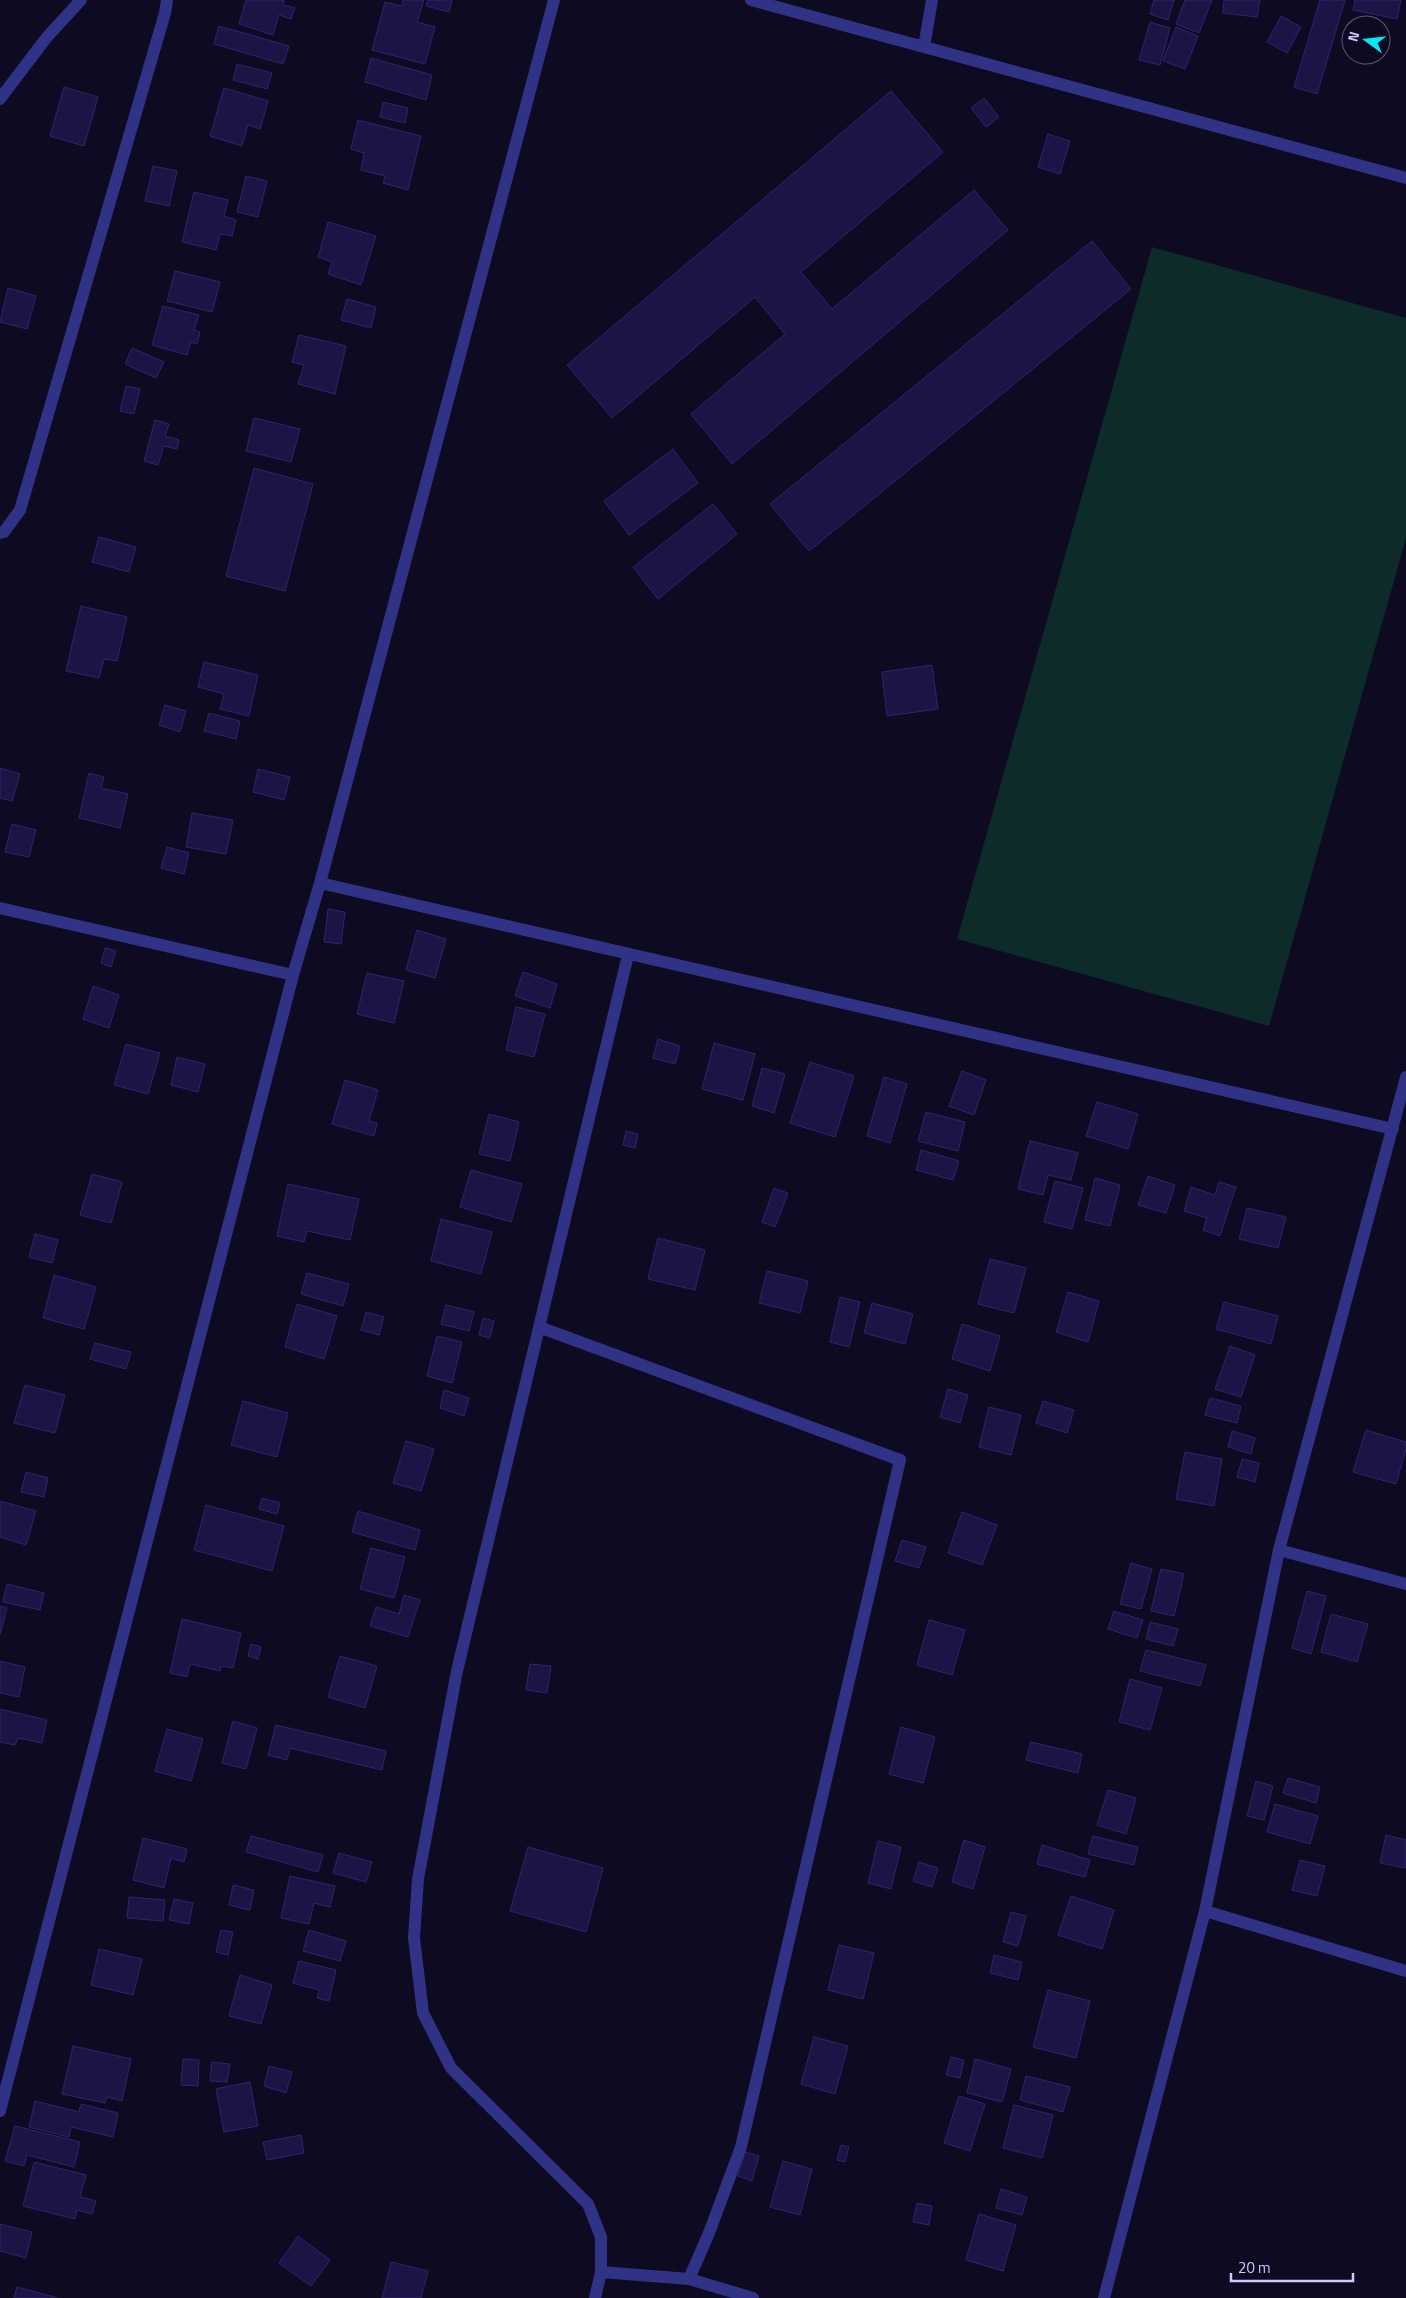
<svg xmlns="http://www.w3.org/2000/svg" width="1406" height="2298" font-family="'Titillium Web',sans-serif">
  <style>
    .green { fill: #0d2b29 }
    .building { fill: #1b1444; stroke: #2f2472 }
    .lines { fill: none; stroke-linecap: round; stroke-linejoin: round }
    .minor { stroke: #303285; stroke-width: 12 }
  </style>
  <rect width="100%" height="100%" fill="#0d0a21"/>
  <path class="green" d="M 1152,247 L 1406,318 L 1406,538 L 1269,1026 L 957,939 Z"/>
  <path class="building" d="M 246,0 L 284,0 L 283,5 L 295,8 L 291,19 L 279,15 L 273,35 L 239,24 Z
    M 403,0 L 424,0 L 417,22 L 435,27 L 425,64 L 372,50 L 385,2 L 402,6 Z
    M 428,0 L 452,0 L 449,12 L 426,6 Z
    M 1154,0 L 1174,0 L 1168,20 L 1150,14 Z
    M 1185,0 L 1212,0 L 1199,33 L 1176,24 Z
    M 1224,0 L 1260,0 L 1257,17 L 1223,13 Z
    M 1320,0 L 1345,0 L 1317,94 L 1294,87 Z
    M 1355,0 L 1401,0 L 1397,19 L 1353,10 Z
    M 1281,16 L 1301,27 L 1287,53 L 1267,42 Z
    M 1150,22 L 1170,28 L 1160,65 L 1139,60 Z
    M 219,26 L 289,46 L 283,64 L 214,44 Z
    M 1176,27 L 1198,36 L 1185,69 L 1163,61 Z
    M 371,58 L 432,75 L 426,100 L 365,82 Z
    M 237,64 L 272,73 L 267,89 L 233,80 Z
    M 64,87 L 98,97 L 84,146 L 50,136 Z
    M 224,88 L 268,101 L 260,129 L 248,125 L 242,146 L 210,136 Z
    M 891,91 L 943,152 L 801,272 L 832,309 L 974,190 L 1008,230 L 732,464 L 691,414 L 785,334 L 755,297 L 612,418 L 567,365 Z
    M 984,98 L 999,117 L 986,127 L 971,108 Z
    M 383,102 L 408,108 L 405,123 L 380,117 Z
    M 358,120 L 421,136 L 408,190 L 383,183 L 385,176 L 361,170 L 364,153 L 351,149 Z
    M 1048,134 L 1070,141 L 1060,174 L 1038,167 Z
    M 153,166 L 177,171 L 169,206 L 145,201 Z
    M 246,176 L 267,181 L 258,217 L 237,212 Z
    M 194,192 L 228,200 L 224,216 L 236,220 L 232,236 L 220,234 L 216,250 L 182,242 Z
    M 328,222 L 376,236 L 361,285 L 328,274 L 332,262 L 318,257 Z
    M 1092,241 L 1131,289 L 809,551 L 770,504 Z
    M 175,271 L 220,282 L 212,312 L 167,301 Z
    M 8,288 L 36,296 L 27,329 L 0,322 Z
    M 347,299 L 376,307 L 371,328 L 341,320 Z
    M 163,306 L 199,315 L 194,330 L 200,332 L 197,344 L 191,342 L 187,355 L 152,345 Z
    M 299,335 L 346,346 L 335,394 L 298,384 L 304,365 L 292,362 Z
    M 132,348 L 164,362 L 156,378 L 125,364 Z
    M 126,386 L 140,389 L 134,414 L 120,411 Z
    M 254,418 L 300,429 L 291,462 L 246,451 Z
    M 155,420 L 169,424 L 165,436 L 179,440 L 177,449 L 164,446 L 158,465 L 144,461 Z
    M 673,449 L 698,483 L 629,535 L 604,501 Z
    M 254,468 L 313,484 L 285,591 L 226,576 Z
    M 713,504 L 737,534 L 658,599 L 633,567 Z
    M 99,537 L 136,547 L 129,572 L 92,562 Z
    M 81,606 L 127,617 L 117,661 L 104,659 L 99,678 L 66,671 Z
    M 204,662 L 258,675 L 249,716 L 220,709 L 224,694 L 198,687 Z
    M 932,665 L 938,709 L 887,716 L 882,672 Z
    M 165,705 L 186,711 L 180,732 L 159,725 Z
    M 209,713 L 240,721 L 236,739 L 204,731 Z
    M 0,768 L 20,774 L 12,801 L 0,798 Z
    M 258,769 L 290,777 L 284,800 L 253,792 Z
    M 89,773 L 104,777 L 101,788 L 128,794 L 120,828 L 79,818 Z
    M 192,813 L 233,820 L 226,854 L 186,847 Z
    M 12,824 L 36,830 L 29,857 L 5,852 Z
    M 167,847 L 189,853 L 184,874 L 161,868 Z
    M 328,909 L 345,912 L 341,944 L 324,942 Z
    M 417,930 L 446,939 L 435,978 L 406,970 Z
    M 105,948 L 116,951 L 111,967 L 101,963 Z
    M 523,972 L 557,984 L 550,1008 L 515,996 Z
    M 367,973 L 404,981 L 394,1023 L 357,1014 Z
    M 93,986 L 119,995 L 109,1028 L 83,1019 Z
    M 516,1007 L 545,1014 L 534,1057 L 506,1050 Z
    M 658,1039 L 680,1046 L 675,1064 L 653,1058 Z
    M 714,1043 L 755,1054 L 743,1100 L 702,1089 Z
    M 126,1044 L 160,1053 L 148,1094 L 114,1085 Z
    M 177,1057 L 205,1064 L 198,1092 L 171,1085 Z
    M 810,1062 L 854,1076 L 835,1137 L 790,1123 Z
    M 762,1068 L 785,1074 L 774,1113 L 752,1106 Z
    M 962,1071 L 986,1080 L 974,1115 L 949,1106 Z
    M 884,1077 L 907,1084 L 890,1143 L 867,1136 Z
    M 345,1080 L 378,1090 L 369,1121 L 377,1123 L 374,1136 L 332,1124 Z
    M 1097,1102 L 1138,1114 L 1128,1149 L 1086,1136 Z
    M 926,1112 L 965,1122 L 958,1151 L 918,1141 Z
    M 489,1114 L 519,1122 L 510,1161 L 479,1154 Z
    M 626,1131 L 638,1134 L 635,1148 L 623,1145 Z
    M 1030,1141 L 1078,1153 L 1071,1180 L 1048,1175 L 1043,1195 L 1018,1189 Z
    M 921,1150 L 959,1161 L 953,1180 L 916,1170 Z
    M 471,1170 L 522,1184 L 511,1222 L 460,1207 Z
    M 92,1174 L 122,1182 L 111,1223 L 80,1215 Z
    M 1148,1176 L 1175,1185 L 1166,1213 L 1138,1205 Z
    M 1095,1178 L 1120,1185 L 1110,1226 L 1085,1220 Z
    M 1055,1181 L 1083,1188 L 1072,1229 L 1044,1222 Z
    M 1219,1182 L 1236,1187 L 1220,1236 L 1203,1230 L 1207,1218 L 1184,1211 L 1191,1187 L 1215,1195 Z
    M 288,1184 L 359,1199 L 350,1240 L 307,1231 L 304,1242 L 277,1236 Z
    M 774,1188 L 788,1193 L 775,1227 L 762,1222 Z
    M 1247,1208 L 1286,1217 L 1278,1248 L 1239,1239 Z
    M 441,1219 L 492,1232 L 481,1274 L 431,1261 Z
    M 35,1234 L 58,1240 L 52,1263 L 29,1257 Z
    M 658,1238 L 705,1250 L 695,1290 L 648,1279 Z
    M 990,1259 L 1026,1268 L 1014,1313 L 978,1304 Z
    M 767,1271 L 808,1281 L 800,1313 L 759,1303 Z
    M 307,1273 L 349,1284 L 343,1306 L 301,1294 Z
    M 54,1275 L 96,1287 L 84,1329 L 43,1318 Z
    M 1068,1292 L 1099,1301 L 1088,1342 L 1056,1332 Z
    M 840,1297 L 860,1302 L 849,1347 L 830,1342 Z
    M 1224,1302 L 1278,1316 L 1271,1344 L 1216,1329 Z
    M 872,1303 L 913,1314 L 905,1344 L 864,1333 Z
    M 297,1304 L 337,1316 L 324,1359 L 285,1347 Z
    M 446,1305 L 474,1312 L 469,1331 L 441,1324 Z
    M 366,1312 L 384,1317 L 379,1335 L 361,1330 Z
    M 483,1318 L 494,1321 L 490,1338 L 479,1335 Z
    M 962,1324 L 1000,1336 L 990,1371 L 952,1359 Z
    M 437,1336 L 462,1342 L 452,1383 L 427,1376 Z
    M 95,1343 L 131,1352 L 126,1369 L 90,1359 Z
    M 1230,1346 L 1255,1355 L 1241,1397 L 1215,1389 Z
    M 25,1385 L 65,1395 L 55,1433 L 14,1423 Z
    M 948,1389 L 968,1395 L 960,1423 L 940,1417 Z
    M 444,1390 L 469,1398 L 464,1416 L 440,1408 Z
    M 1210,1398 L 1241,1406 L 1237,1423 L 1205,1415 Z
    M 243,1401 L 288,1413 L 277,1457 L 231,1445 Z
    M 1043,1401 L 1074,1410 L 1067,1433 L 1036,1423 Z
    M 989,1407 L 1021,1415 L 1011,1455 L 979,1447 Z
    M 1366,1430 L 1406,1442 L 1406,1449 L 1396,1484 L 1353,1472 Z
    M 1232,1431 L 1255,1438 L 1251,1454 L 1228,1447 Z
    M 406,1441 L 434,1449 L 421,1491 L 393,1483 Z
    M 1185,1452 L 1222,1459 L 1214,1506 L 1176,1499 Z
    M 1242,1459 L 1259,1463 L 1255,1482 L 1237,1477 Z
    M 26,1472 L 48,1478 L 44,1497 L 21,1492 Z
    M 262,1498 L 280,1503 L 277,1514 L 259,1509 Z
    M 0,1501 L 36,1511 L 26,1545 L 0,1537 Z
    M 206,1505 L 284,1526 L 272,1571 L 194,1550 Z
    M 358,1511 L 420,1530 L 415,1550 L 352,1532 Z
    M 962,1512 L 997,1525 L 982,1565 L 948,1553 Z
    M 902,1540 L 926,1547 L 919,1568 L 895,1561 Z
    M 371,1548 L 405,1557 L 394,1598 L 360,1589 Z
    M 1131,1563 L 1152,1569 L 1141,1609 L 1120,1604 Z
    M 1161,1569 L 1184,1574 L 1174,1616 L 1151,1611 Z
    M 7,1584 L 44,1593 L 40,1610 L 3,1602 Z
    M 1307,1591 L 1326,1596 L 1311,1654 L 1292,1648 Z
    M 404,1595 L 420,1600 L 408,1637 L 370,1626 L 376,1607 L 399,1614 Z
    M 0,1606 L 7,1608 L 0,1635 Z
    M 1114,1611 L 1143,1620 L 1137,1638 L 1108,1629 Z
    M 1331,1614 L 1368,1624 L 1357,1662 L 1321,1652 Z
    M 182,1619 L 241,1633 L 233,1668 L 221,1666 L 220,1671 L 190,1664 L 187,1677 L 170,1673 Z
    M 929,1620 L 965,1630 L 952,1675 L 917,1665 Z
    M 1150,1622 L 1178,1629 L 1173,1646 L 1146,1639 Z
    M 251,1644 L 261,1647 L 258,1659 L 248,1656 Z
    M 1146,1650 L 1206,1665 L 1200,1686 L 1140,1671 Z
    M 340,1656 L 377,1666 L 365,1708 L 328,1697 Z
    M 0,1661 L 25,1667 L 19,1697 L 0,1693 Z
    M 530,1664 L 551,1666 L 547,1693 L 526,1690 Z
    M 1130,1679 L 1162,1688 L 1150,1730 L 1119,1722 Z
    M 0,1709 L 47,1720 L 42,1743 L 18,1738 L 15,1745 L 0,1742 Z
    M 233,1721 L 257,1728 L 246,1769 L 222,1763 Z
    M 276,1725 L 386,1751 L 382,1770 L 290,1748 L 287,1760 L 268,1755 Z
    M 901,1727 L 935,1737 L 923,1783 L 889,1774 Z
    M 167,1729 L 203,1739 L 191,1781 L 155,1771 Z
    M 1031,1742 L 1082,1754 L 1078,1773 L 1026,1760 Z
    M 1288,1778 L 1320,1787 L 1316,1803 L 1283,1793 Z
    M 1256,1781 L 1273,1786 L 1264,1820 L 1247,1816 Z
    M 1108,1790 L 1136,1798 L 1126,1834 L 1097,1825 Z
    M 1275,1804 L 1318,1816 L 1310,1844 L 1267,1832 Z
    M 1386,1835 L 1406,1840 L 1406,1868 L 1380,1863 Z
    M 251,1836 L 323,1855 L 318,1872 L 246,1852 Z
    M 1093,1836 L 1138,1847 L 1134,1865 L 1088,1854 Z
    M 143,1838 L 187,1849 L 184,1862 L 171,1858 L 164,1888 L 133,1880 Z
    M 964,1840 L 985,1847 L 973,1889 L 952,1882 Z
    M 878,1841 L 901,1847 L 891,1889 L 868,1883 Z
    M 1042,1845 L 1090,1860 L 1085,1877 L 1037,1864 Z
    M 528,1847 L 603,1868 L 586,1932 L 510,1911 Z
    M 339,1853 L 372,1862 L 366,1882 L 333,1873 Z
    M 1300,1860 L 1325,1866 L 1317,1896 L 1292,1890 Z
    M 919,1862 L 938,1868 L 932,1887 L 913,1881 Z
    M 290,1876 L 335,1886 L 330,1907 L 314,1903 L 309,1924 L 281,1918 Z
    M 233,1885 L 254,1890 L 250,1910 L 229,1905 Z
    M 1071,1896 L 1114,1910 L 1102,1949 L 1058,1935 Z
    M 129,1897 L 165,1900 L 163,1921 L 127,1918 Z
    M 174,1899 L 193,1903 L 189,1924 L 169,1920 Z
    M 1011,1912 L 1026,1916 L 1018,1946 L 1003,1942 Z
    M 221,1930 L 233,1932 L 228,1955 L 216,1952 Z
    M 309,1930 L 346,1941 L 340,1961 L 303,1951 Z
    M 839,1945 L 874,1953 L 863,1999 L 828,1990 Z
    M 99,1949 L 142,1959 L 133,1995 L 91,1985 Z
    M 994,1955 L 1022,1962 L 1018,1980 L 990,1973 Z
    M 299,1961 L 336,1970 L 329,2001 L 317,1998 L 319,1990 L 293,1983 Z
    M 240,1975 L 272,1985 L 261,2024 L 229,2016 Z
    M 1048,1990 L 1090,2001 L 1076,2058 L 1033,2047 Z
    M 814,2037 L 848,2046 L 835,2094 L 801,2084 Z
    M 73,2046 L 131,2059 L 122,2101 L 107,2097 L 105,2103 L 62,2094 Z
    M 951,2057 L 964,2060 L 960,2078 L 946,2075 Z
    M 183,2059 L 199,2060 L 198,2086 L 181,2085 Z
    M 975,2059 L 1011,2069 L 1002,2102 L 967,2093 Z
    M 212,2062 L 230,2064 L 227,2082 L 210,2081 Z
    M 269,2066 L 292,2072 L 286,2093 L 264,2086 Z
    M 1026,2076 L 1070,2087 L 1063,2112 L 1020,2100 Z
    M 250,2082 L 258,2126 L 224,2132 L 216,2089 Z
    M 959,2096 L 985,2104 L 970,2151 L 944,2143 Z
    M 35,2101 L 79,2112 L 81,2104 L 118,2113 L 113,2137 L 71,2127 L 69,2137 L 29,2127 Z
    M 1014,2105 L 1053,2115 L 1042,2158 L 1003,2148 Z
    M 15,2126 L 80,2142 L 74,2167 L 27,2155 L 24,2166 L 5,2161 Z
    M 301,2135 L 304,2153 L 267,2160 L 263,2142 Z
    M 841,2145 L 849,2147 L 845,2162 L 837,2160 Z
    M 745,2152 L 759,2156 L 752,2181 L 738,2176 Z
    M 783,2161 L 812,2169 L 800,2215 L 770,2207 Z
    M 34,2162 L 86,2175 L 80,2197 L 96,2201 L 92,2214 L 77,2210 L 75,2219 L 23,2206 Z
    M 1001,2189 L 1027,2197 L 1022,2215 L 996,2208 Z
    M 917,2203 L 932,2206 L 929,2225 L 913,2222 Z
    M 979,2214 L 1016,2225 L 1003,2271 L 966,2260 Z
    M 0,2224 L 32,2232 L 26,2258 L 0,2251 Z
    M 298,2236 L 330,2260 L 311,2286 L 279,2263 Z
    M 391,2262 L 428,2271 L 421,2298 L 382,2298 Z
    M 17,2287 L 58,2298 L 14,2298 Z"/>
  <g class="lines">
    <path class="minor" d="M 751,0 L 1406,178
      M 924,47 L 932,0
      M 0,99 L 47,37 L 81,0
      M 0,533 L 4,532 L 20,510 L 165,13 L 167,0
      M 320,883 L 1393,1129
      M 0,908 L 293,975
      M 539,1327 L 900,1460 L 741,2147 L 709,2233 L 689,2279 L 601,2272
      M 1279,1550 L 1406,1584
      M 1205,1911 L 1406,1971
      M 0,2111 L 293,975 L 320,883 L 554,0
      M 689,2279 L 753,2298
      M 595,2298 L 601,2272 L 601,2237 L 588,2204 L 451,2068 L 423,2013 L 414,1938 L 418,1879 L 457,1671 L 628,955
      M 1104,2298 L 1205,1911 L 1279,1550 L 1406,1077"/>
  </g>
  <g transform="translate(1366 40) rotate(285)"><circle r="24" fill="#0d0a21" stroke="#5a577a"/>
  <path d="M0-4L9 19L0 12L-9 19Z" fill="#00ebf5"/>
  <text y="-8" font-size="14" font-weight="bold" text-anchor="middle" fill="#cdcaff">N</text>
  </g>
  <path d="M1231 2273v8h122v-8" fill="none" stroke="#cdcaff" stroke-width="2.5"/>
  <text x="1238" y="2273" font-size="15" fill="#cdcaff" stroke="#0d0a21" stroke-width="4" paint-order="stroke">20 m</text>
</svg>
